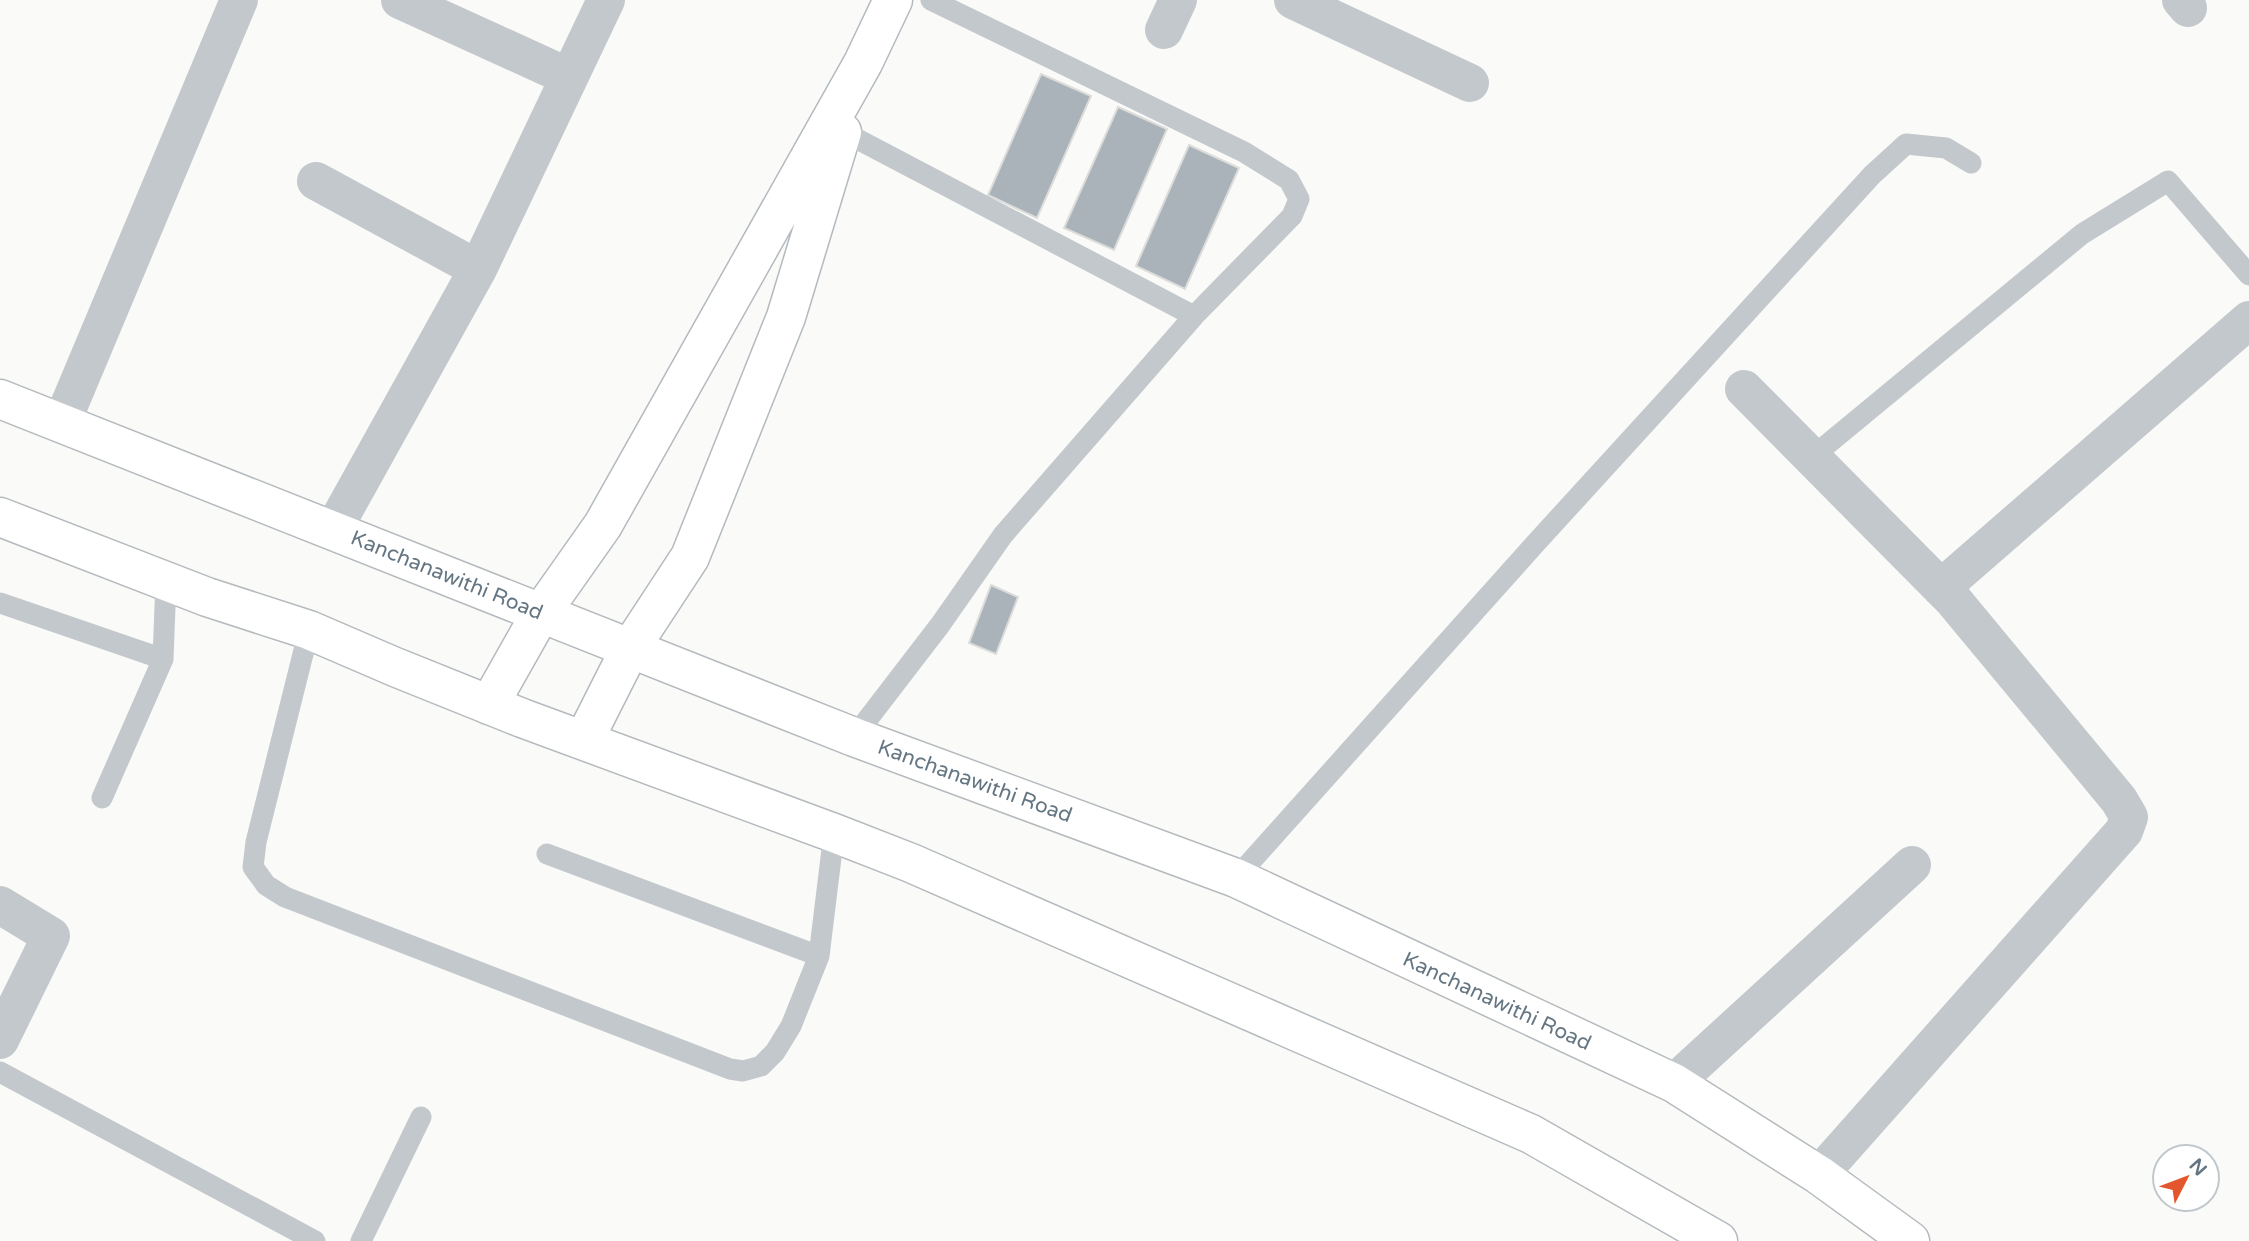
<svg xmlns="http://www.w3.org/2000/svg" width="2249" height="1241" font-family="'Varela Round',sans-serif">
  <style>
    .building { fill: #aab3b9; stroke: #dcdcda; stroke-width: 2 }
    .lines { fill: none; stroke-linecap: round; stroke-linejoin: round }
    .secondary-casing { stroke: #b3babf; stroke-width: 41 }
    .primary-casing { stroke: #b5babe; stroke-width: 41 }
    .lane { stroke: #c3c8cc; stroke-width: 21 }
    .street { stroke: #c3c8cc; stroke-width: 38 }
    .secondary { stroke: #fff; stroke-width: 38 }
    .primary { stroke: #fff; stroke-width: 38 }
    .labels { text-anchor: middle; stroke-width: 7; stroke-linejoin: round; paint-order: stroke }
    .street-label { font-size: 21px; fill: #657683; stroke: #fff }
  </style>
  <rect width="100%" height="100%" fill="#fafaf8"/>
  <path class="building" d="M 1041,74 L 1091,96 L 1037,218 L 988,195 Z
    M 1118,107 L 1167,129 L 1114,250 L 1064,228 Z
    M 1189,145 L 1239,168 L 1185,289 L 1136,266 Z
    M 991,585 L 1018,597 L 996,654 L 969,643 Z"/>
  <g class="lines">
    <defs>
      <path id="secondary" d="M 489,705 L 541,613 L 603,525 L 863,63 L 893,0
        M 584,740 L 631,647 L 690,557 L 786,317 L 842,132"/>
      <path id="primary" d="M 0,399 L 854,737 L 1236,878 L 1674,1083 L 1819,1175 L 1910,1241
        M 0,517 L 207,597 L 309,630 L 395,667 L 522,718 L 834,833 L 911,863 L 1531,1134 L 1718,1241"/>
    </defs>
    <use href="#secondary" class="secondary-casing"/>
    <use href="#primary" class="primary-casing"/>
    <path class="lane" d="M 842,131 L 1194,316
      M 1812,457 L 2082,234 L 2168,181 L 2249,275
      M 0,603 L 163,659
      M 309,630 L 256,842 L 253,867 L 266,885 L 285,897 L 730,1069 L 743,1071 L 761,1066 L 775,1052 L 791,1026 L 819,956 L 834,833
      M 854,737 L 940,625 L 1003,535 L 1194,316 L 1292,216 L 1299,199 L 1289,180 L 1244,152 L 931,0
      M 102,798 L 163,659 L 166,581
      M 547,854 L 819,956
      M 1236,878 L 1534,545 L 1872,175 L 1906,144 L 1946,148 L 1971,163
      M 0,1072 L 315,1241
      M 361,1241 L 421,1117"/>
    <path class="street" d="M 400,0 L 569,77
      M 1293,0 L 1470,83
      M 2181,0 L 2188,8
      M 1164,30 L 1178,0
      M 316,181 L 478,269
      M 1744,389 L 1954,601 L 2119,800 L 2129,817 L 2124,831 L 1819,1175
      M 62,422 L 239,0
      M 333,530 L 478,269 L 606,0
      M 1941,588 L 2249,320
      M 0,905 L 51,936 L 0,1040
      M 1674,1083 L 1912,865"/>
    <use href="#secondary" class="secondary"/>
    <use href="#primary" class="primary"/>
  </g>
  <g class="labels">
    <g class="street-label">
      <text transform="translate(447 575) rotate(22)" y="7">Kanchanawithi Road</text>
      <text transform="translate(975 781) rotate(20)" y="7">Kanchanawithi Road</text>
      <text transform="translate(1497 1001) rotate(25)" y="7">Kanchanawithi Road</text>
    </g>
  </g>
  <g transform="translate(2186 1178) rotate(48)"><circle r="33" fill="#ffffff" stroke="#c1c8cd" stroke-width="2"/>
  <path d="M0-5L12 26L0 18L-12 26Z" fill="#e4572e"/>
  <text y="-10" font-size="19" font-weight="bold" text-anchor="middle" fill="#657683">N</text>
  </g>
</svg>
